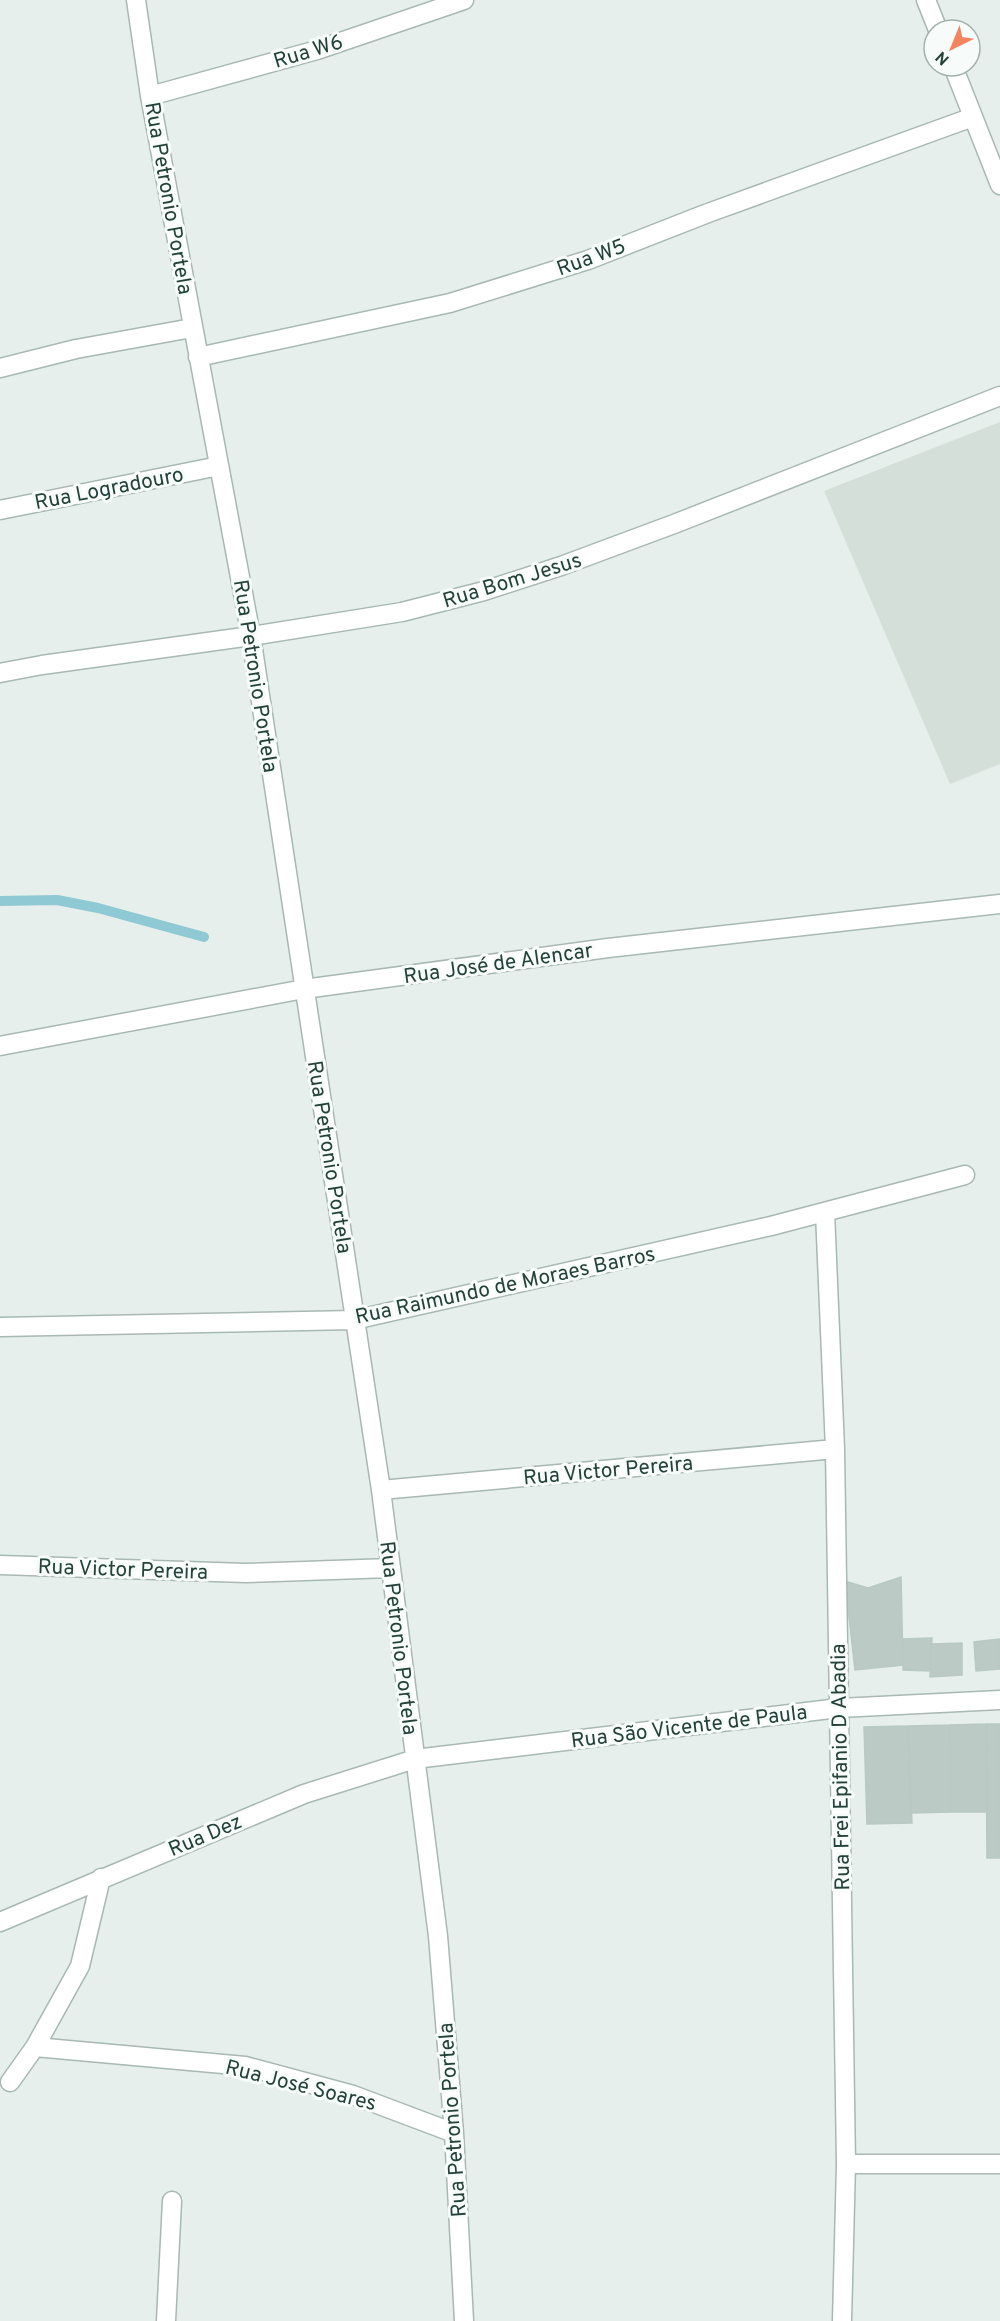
<svg xmlns="http://www.w3.org/2000/svg" width="1000" height="2321" font-family="Overpass,sans-serif">
  <style>
    .built { fill: #d4dfda }
    .lines { fill: none; stroke-linecap: round; stroke-linejoin: round }
    .stream { stroke: #8ec9d4; stroke-width: 10 }
    .building { fill: #bbcac4; stroke: #b8c9c2; stroke-width: 1.5 }
    .minor-casing { stroke: #a8b8b2; stroke-width: 21 }
    .minor { stroke: #fff; stroke-width: 18 }
    .labels { text-anchor: middle; stroke-width: 6; stroke-linejoin: round; paint-order: stroke }
    .street-label { font-size: 21px; fill: #24423a; stroke: #f7fbf9 }
  </style>
  <rect width="100%" height="100%" fill="#e6efeb"/>
  <path class="built" d="M 1000,422 L 1000,764 L 950,784 L 824,491 Z"/>
  <g class="lines">
    <path class="stream" d="M 0,901 L 57,900 L 98,908 L 204,937"/>
  </g>
  <path class="building" d="M 901,1577 L 903,1665 L 855,1670 L 845,1581 L 868,1588 Z
    M 932,1638 L 930,1671 L 903,1670 L 903,1639 Z
    M 1000,1639 L 1000,1669 L 976,1671 L 974,1642 Z
    M 962,1643 L 962,1675 L 930,1677 L 931,1644 Z
    M 986,1724 L 1000,1724 L 1000,1858 L 987,1858 Z
    M 986,1724 L 988,1812 L 951,1812 L 950,1725 Z
    M 950,1725 L 951,1812 L 910,1813 L 908,1726 Z
    M 908,1726 L 912,1823 L 867,1824 L 864,1727 Z"/>
  <g class="lines">
    <defs>
      <path id="minor" d="M 136,0 L 150,96 L 251,636 L 381,1490 L 438,1936 L 454,2133 L 464,2321
        M 926,0 L 938,30
        M 953,66 L 1000,185
        M 150,96 L 317,50 L 464,0
        M 198,357 L 450,303 L 588,260 L 708,213 L 973,117
        M 0,368 L 76,349 L 192,328
        M 0,510 L 219,466
        M 0,673 L 42,665 L 251,636 L 402,612 L 484,591 L 561,566 L 674,524 L 1000,396
        M 0,1046 L 304,989 L 608,948 L 1000,904
        M 825,1212 L 835,1449 L 846,2164 L 842,2321
        M 0,1327 L 354,1320 L 771,1226 L 965,1175
        M 381,1490 L 835,1449
        M 0,1565 L 246,1573 L 390,1568
        M 0,1922 L 304,1794 L 415,1759 L 839,1708 L 1000,1700
        M 35,2047 L 245,2066 L 353,2095 L 454,2133
        M 10,2082 L 35,2047 L 80,1966 L 101,1878
        M 846,2164 L 1000,2164
        M 166,2321 L 172,2201"/>
    </defs>
    <use href="#minor" class="minor-casing"/>
    <use href="#minor" class="minor"/>
  </g>
  <g class="labels">
    <g class="street-label">
      <text transform="translate(308 51) rotate(-17)" y="7">Rua W6</text>
      <text transform="translate(169 198) rotate(80)" y="7">Rua Petronio Portela</text>
      <text transform="translate(591 257) rotate(-20)" y="7">Rua W5</text>
      <text transform="translate(109 488) rotate(-11)" y="7">Rua Logradouro</text>
      <text transform="translate(512 580) rotate(-17)" y="7">Rua Bom Jesus</text>
      <text transform="translate(256 676) rotate(81)" y="7">Rua Petronio Portela</text>
      <text transform="translate(498 963) rotate(-8)" y="7">Rua José de Alencar</text>
      <text transform="translate(330 1157) rotate(81)" y="7">Rua Petronio Portela</text>
      <text transform="translate(505 1285) rotate(-12)" y="7">Rua Raimundo de Moraes Barros</text>
      <text transform="translate(608 1470) rotate(-5)" y="7">Rua Victor Pereira</text>
      <text transform="translate(123 1569) rotate(2)" y="7">Rua Victor Pereira</text>
      <text transform="translate(399 1638) rotate(83)" y="7">Rua Petronio Portela</text>
      <text transform="translate(689 1726) rotate(-7)" y="7">Rua São Vicente de Paula</text>
      <text transform="translate(840 1767) rotate(-91)" y="7">Rua Frei Epifanio D Abadia</text>
      <text transform="translate(205 1835) rotate(-23)" y="7">Rua Dez</text>
      <text transform="translate(301 2085) rotate(14)" y="7">Rua José Soares</text>
      <text transform="translate(452 2120) rotate(-94)" y="7">Rua Petronio Portela</text>
    </g>
  </g>
  <g transform="translate(952 48) rotate(223)"><circle r="28" fill="#f7fbf9" stroke="#a3b1ad" stroke-width="1.5"/>
  <path d="M0-4.5L10 22L0 15L-10 22Z" fill="#f4845f"/>
  <text y="-9" font-size="16" font-weight="bold" text-anchor="middle" fill="#24423a">N</text>
  </g>
</svg>
